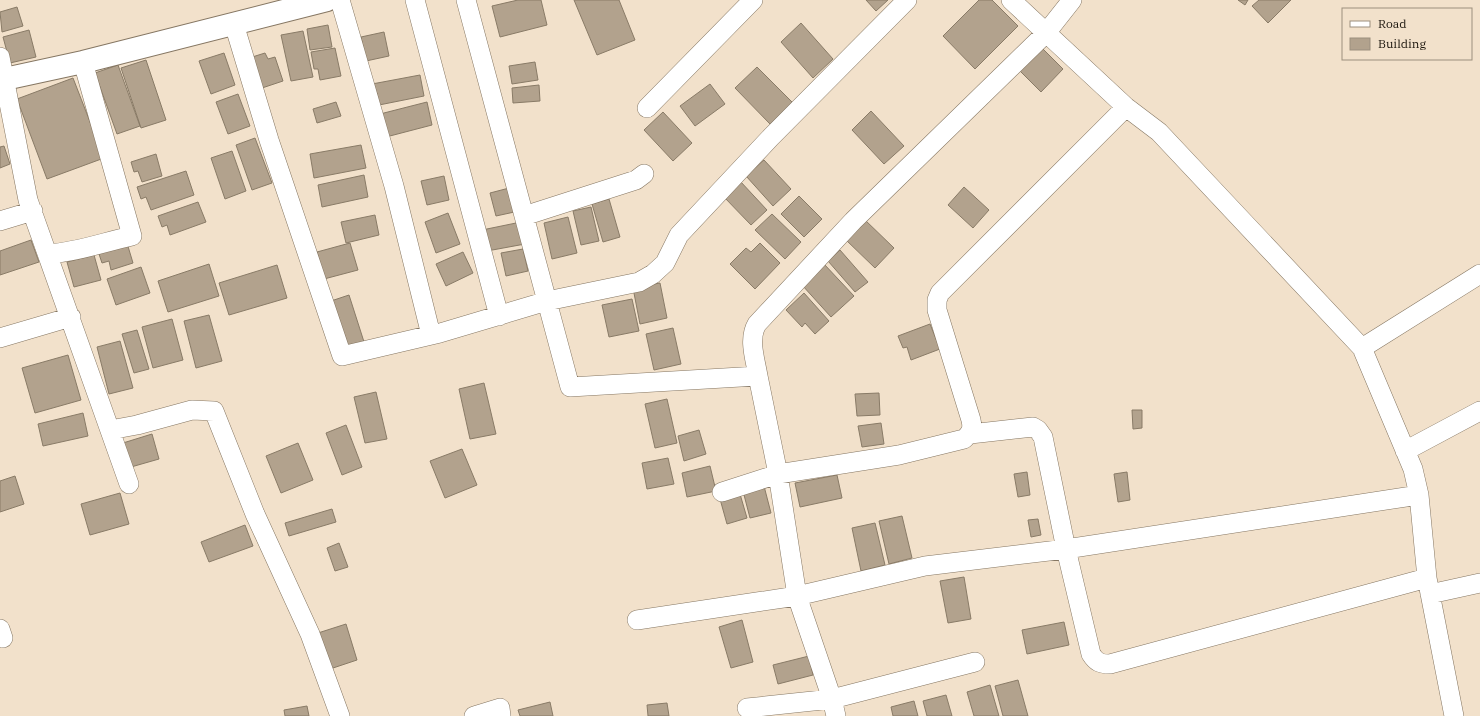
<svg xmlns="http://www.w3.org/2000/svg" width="1480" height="716" font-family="'IBM Plex Serif',serif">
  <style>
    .building { fill: #b2a28d; stroke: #897b67 }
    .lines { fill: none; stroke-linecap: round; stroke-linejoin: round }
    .minor-casing { stroke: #857662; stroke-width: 20 }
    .tertiary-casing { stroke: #857662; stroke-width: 24 }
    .minor { stroke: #fff; stroke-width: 19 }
    .tertiary { stroke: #fff; stroke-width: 22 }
  </style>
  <rect width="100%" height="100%" fill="#f2e1cb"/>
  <path class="building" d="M 518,0 L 541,0 L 547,25 L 500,37 L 492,6 Z
    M 574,0 L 619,0 L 635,40 L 597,55 Z
    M 866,0 L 888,0 L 876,11 Z
    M 979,0 L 992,0 L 1018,26 L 975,69 L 943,36 Z
    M 1238,0 L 1248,0 L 1245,5 Z
    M 1259,0 L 1291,0 L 1268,23 L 1252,6 Z
    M 17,7 L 23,26 L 2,32 L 0,12 Z
    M 801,23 L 833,59 L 813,78 L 781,42 Z
    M 328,25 L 332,47 L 310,50 L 307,29 Z
    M 29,30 L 36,57 L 10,63 L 3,37 Z
    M 303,31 L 313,77 L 291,81 L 281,35 Z
    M 384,32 L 389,56 L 366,61 L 361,37 Z
    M 1040,46 L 1063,69 L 1041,92 L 1017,68 Z
    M 335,48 L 341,76 L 320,80 L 318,69 L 314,69 L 311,52 Z
    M 224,53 L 235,85 L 211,94 L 199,61 Z
    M 265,53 L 268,59 L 275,57 L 283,81 L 259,89 L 249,58 Z
    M 146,60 L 166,120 L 141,128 L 121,68 Z
    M 535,62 L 538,80 L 512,84 L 509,66 Z
    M 118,65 L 140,126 L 117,134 L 95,73 Z
    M 757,67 L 792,102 L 770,124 L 735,88 Z
    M 420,75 L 424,96 L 379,105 L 377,93 L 374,94 L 372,84 Z
    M 73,78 L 104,158 L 47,179 L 17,99 Z
    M 710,84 L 725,104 L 695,126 L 680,106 Z
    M 539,85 L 540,101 L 513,103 L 512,88 Z
    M 238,94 L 250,126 L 228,134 L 216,102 Z
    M 336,102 L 341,116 L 317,123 L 313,109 Z
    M 427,102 L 432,125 L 386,137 L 380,114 Z
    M 871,111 L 904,146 L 884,164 L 852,130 Z
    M 663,112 L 692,143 L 673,161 L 644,130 Z
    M 255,138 L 272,183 L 252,190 L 236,145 Z
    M 361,145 L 366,168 L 314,178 L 310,154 Z
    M 4,146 L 10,164 L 0,168 L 0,147 Z
    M 232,151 L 246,191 L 225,199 L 211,158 Z
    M 156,154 L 162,176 L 142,182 L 138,171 L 134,172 L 131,162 Z
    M 764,160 L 791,189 L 773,206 L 746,176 Z
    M 186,171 L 194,195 L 151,210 L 146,197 L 141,199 L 137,187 Z
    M 364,175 L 368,197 L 322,207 L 318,185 Z
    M 444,176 L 449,200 L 427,205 L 421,181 Z
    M 740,181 L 767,210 L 751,225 L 724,197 Z
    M 513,187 L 519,211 L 496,216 L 490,193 Z
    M 964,187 L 989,210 L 973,228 L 948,205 Z
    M 799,196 L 822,219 L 804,237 L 781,214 Z
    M 609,199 L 620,237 L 603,242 L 592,204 Z
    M 198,202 L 206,222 L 170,235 L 167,225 L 162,227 L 158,216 Z
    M 591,207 L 599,241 L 581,245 L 573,211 Z
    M 448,213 L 460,244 L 436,253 L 425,222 Z
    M 772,214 L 801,242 L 785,259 L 755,230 Z
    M 375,215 L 379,235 L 346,243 L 341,222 Z
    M 568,217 L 577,253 L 552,259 L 544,223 Z
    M 864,219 L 894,248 L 875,268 L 845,239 Z
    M 521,222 L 525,244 L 487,251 L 482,230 Z
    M 31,240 L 39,262 L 0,275 L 0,251 Z
    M 127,243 L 133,263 L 111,270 L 109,261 L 102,263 L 98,251 Z
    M 350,243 L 358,270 L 324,279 L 317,252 Z
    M 760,243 L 780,263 L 755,289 L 730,264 L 746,248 L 751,252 Z
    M 523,249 L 528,271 L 506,276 L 501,253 Z
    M 840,250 L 868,282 L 855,292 L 828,261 Z
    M 463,252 L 473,273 L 446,286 L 436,264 Z
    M 94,255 L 101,280 L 74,287 L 67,262 Z
    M 209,264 L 219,296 L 168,312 L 158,281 Z
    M 824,264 L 854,296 L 831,317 L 802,285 Z
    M 277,265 L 287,298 L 229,315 L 219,283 Z
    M 141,267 L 150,293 L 116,305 L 107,279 Z
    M 660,283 L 667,318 L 640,324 L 633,288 Z
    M 804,293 L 829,321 L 815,334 L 805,323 L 802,327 L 786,310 Z
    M 349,295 L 365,345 L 347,351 L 331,301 Z
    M 632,299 L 639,331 L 609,337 L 602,305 Z
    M 209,315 L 222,361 L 196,368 L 184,321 Z
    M 172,319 L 183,360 L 153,368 L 142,327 Z
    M 930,324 L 940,349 L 911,360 L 907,347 L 903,348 L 898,336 Z
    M 673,328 L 681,364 L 654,370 L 646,334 Z
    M 137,330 L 149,369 L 134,373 L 122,334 Z
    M 120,341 L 133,388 L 109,394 L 97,347 Z
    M 68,355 L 81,400 L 35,413 L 22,368 Z
    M 484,383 L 496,434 L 470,439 L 459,389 Z
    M 376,392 L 387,439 L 365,443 L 354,397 Z
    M 879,393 L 880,415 L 857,416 L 855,394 Z
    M 667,399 L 677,443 L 655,448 L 645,404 Z
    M 1132,410 L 1142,410 L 1142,428 L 1133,429 Z
    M 83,413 L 88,436 L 43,446 L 38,424 Z
    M 881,423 L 884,444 L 862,447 L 858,426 Z
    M 346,425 L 362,467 L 342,475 L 326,433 Z
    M 699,430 L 706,454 L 684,461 L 678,436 Z
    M 152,434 L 159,459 L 131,467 L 123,443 Z
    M 298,443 L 313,480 L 281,493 L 266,456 Z
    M 462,449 L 477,485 L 445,498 L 430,461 Z
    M 668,458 L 674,484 L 647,489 L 642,463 Z
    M 710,466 L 716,491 L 687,497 L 682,473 Z
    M 1027,472 L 1030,495 L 1018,497 L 1014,474 Z
    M 1127,472 L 1130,500 L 1118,502 L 1114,474 Z
    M 837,475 L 842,498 L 800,507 L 795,483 Z
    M 15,476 L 24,504 L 0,512 L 0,481 Z
    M 764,486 L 771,513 L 750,518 L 743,491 Z
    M 120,493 L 129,524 L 90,535 L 81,504 Z
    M 740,494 L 747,518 L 727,524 L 720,499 Z
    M 332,509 L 336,522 L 289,536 L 285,523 Z
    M 902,516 L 912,558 L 889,564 L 879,521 Z
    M 1038,519 L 1041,535 L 1031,537 L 1028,520 Z
    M 875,523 L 885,565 L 861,571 L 852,528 Z
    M 245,525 L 253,546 L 209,562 L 201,542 Z
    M 339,543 L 348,567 L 335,571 L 327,548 Z
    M 964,577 L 971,619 L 948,623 L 940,581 Z
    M 742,620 L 753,662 L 731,668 L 719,627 Z
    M 1064,622 L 1069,645 L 1027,654 L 1022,630 Z
    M 346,624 L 357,660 L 330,669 L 318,633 Z
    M 809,656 L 813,675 L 778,684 L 773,665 Z
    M 1018,680 L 1028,716 L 1003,716 L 995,686 Z
    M 990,685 L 999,716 L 974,716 L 967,692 Z
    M 946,695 L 952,716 L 927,716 L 923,701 Z
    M 914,701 L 918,716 L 893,716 L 891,707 Z
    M 550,702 L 553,716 L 520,716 L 518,710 Z
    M 667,703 L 669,716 L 648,716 L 647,705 Z
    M 307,706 L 309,716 L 285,716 L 284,710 Z"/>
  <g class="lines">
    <defs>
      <path id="minor" d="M 340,0 L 394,186 L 431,335
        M 415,0 L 499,316
        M 466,0 L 570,387 L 758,376 L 778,474 L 797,596 L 832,699 L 836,716
        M 1011,0 L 1126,107 L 1159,132 L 1362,348
        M 234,24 L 269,140 L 342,356 L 440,333 L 547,301 L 639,282 L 653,274 L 665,263 L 679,235 L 771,137 L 907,0
        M 0,57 L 28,200 L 129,484
        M 647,108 L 753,0
        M 524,216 L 636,180 L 644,174
        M 0,221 L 33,211
        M 49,254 C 77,252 104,242 132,236 L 83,62
        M 0,338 L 71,317
        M 758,376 C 755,358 748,339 757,324 L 853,221 L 1046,33 L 1072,0
        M 110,430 L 137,425 L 192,410 L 214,411 L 255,514 L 310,634 L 340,716
        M 970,434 L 1033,427 L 1038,430 L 1043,437 L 1066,549 L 1091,654 C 1096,662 1100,664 1110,664 L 1427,578
        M 1405,451 L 1480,411
        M 722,492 L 778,474 L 899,455 L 964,439 C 971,433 973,429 971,420 L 937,310 L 937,300 L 940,293 L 1126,107
        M 1430,594 L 1480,583
        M 637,620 L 797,596 L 925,566 L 1066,549 L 1419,495
        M 0,629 L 3,638
        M 747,708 L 832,699 L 975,662
        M 474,716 L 500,708 L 501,716
        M 1454,716 L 1427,578 L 1419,495 L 1413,469 L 1362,348 L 1480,274"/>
      <path id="tertiary" d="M 0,80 L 83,62 L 327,0"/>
    </defs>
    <use href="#minor" class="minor-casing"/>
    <use href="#tertiary" class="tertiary-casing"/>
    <use href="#minor" class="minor"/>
    <use href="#tertiary" class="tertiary"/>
  </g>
  <rect x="1342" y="8" width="130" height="52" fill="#f2e1cb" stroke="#9b8f7e"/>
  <rect x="1350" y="21" width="20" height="6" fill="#ffffff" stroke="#9b8f7e"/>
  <text x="1378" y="28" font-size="12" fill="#19130b">Road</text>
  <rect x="1350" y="38" width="20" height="12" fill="#b2a28d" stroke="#9b8f7e"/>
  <text x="1378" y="48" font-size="12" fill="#19130b">Building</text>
</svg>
